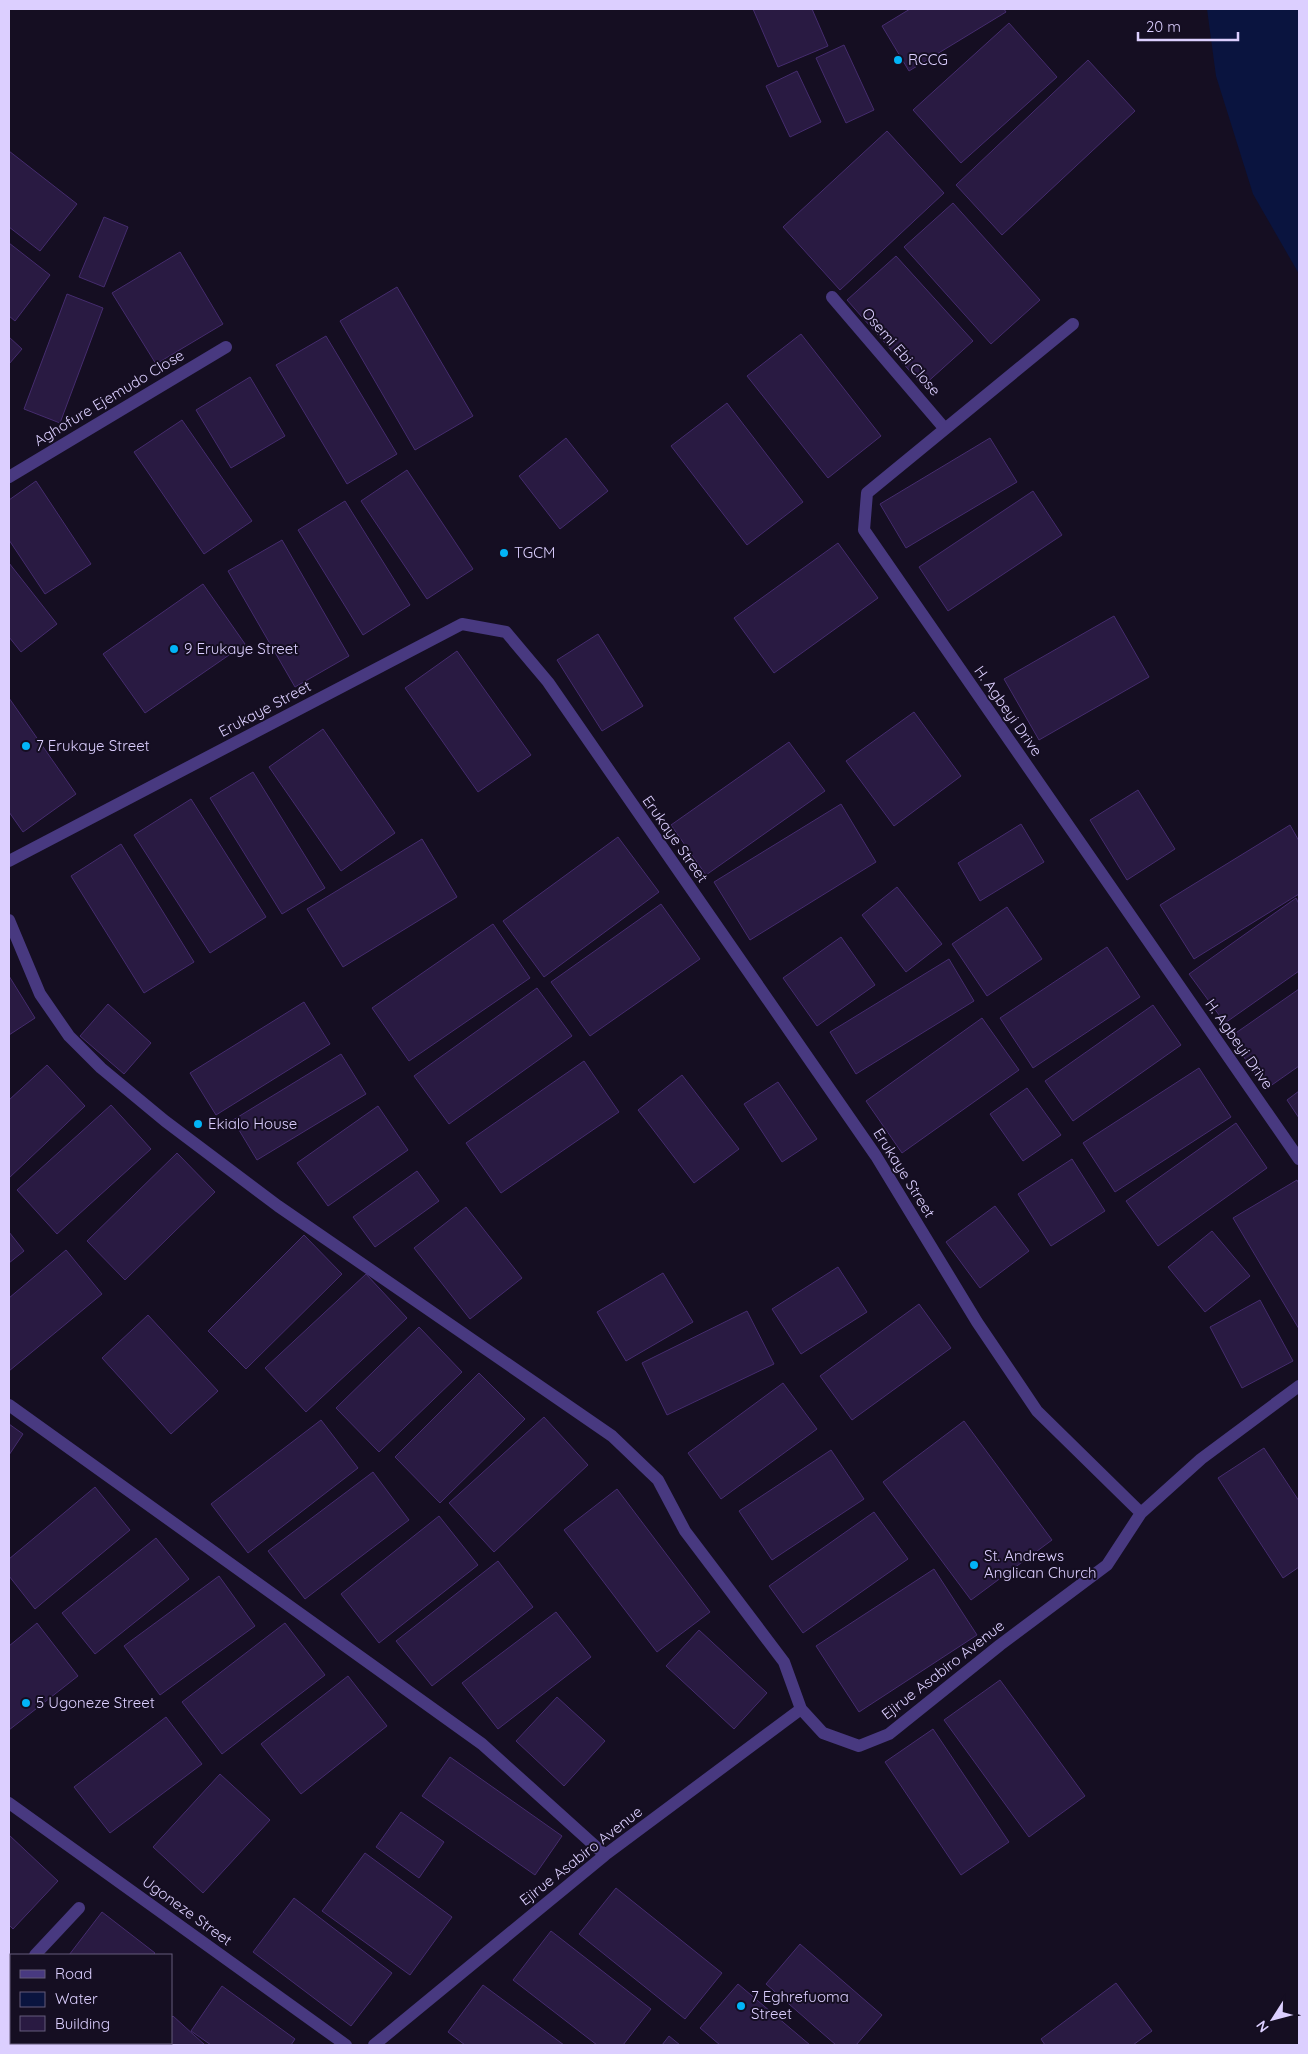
<svg xmlns="http://www.w3.org/2000/svg" width="1308" height="2054" font-family="Quicksand,sans-serif">
  <style>
    .water { fill: #0a143f }
    .building { fill: #291a42; stroke: #452c6e }
    .lines { fill: none; stroke-linecap: round; stroke-linejoin: round }
    .minor { stroke: #483980; stroke-width: 12 }
    .poi-dot { fill: #02b4f7; stroke: #150e22; stroke-width: 2 }
    .labels { text-anchor: middle; stroke-width: 4; stroke-linejoin: round; paint-order: stroke }
    .poi-label { font-size: 15px; fill: #dccfff; stroke: #150e22; text-anchor: start }
    .street-label { font-size: 15px; fill: #dccfff; stroke: #150e22 }
  </style>
  <rect width="100%" height="100%" fill="#150e22"/>
  <path class="water" d="M 1207,9 L 1299,9 L 1299,274 L 1253,194 L 1216,76 Z"/>
  <path class="building" d="M 753,9 L 812,9 L 828,46 L 778,67 Z
    M 910,9 L 1004,9 L 1006,12 L 909,71 L 882,26 Z
    M 1009,23 L 1057,77 L 961,163 L 913,110 Z
    M 844,45 L 874,110 L 846,123 L 816,58 Z
    M 1088,60 L 1135,111 L 1002,235 L 956,185 Z
    M 797,71 L 821,122 L 790,137 L 766,86 Z
    M 887,131 L 944,193 L 840,290 L 783,227 Z
    M 9,151 L 77,204 L 40,251 L 9,227 Z
    M 953,203 L 1040,300 L 991,344 L 904,247 Z
    M 104,217 L 128,227 L 104,287 L 79,277 Z
    M 9,243 L 50,275 L 15,321 L 9,316 Z
    M 180,252 L 223,324 L 156,364 L 112,293 Z
    M 896,256 L 973,341 L 923,386 L 847,300 Z
    M 397,287 L 473,416 L 415,450 L 340,321 Z
    M 67,294 L 103,308 L 60,423 L 24,409 Z
    M 801,334 L 881,436 L 828,478 L 747,376 Z
    M 326,336 L 397,454 L 347,484 L 276,365 Z
    M 9,337 L 22,349 L 9,364 Z
    M 250,377 L 285,436 L 231,468 L 196,410 Z
    M 727,403 L 803,502 L 747,545 L 671,446 Z
    M 182,420 L 252,521 L 204,554 L 134,452 Z
    M 566,438 L 608,491 L 560,529 L 519,476 Z
    M 990,438 L 1017,482 L 906,548 L 880,504 Z
    M 407,470 L 473,569 L 427,599 L 361,501 Z
    M 36,481 L 91,564 L 45,594 L 9,540 L 9,500 Z
    M 1033,491 L 1062,535 L 948,611 L 919,567 Z
    M 345,501 L 410,605 L 363,635 L 298,530 Z
    M 282,540 L 349,656 L 295,687 L 228,571 Z
    M 838,543 L 878,598 L 774,673 L 734,618 Z
    M 9,563 L 57,624 L 21,652 L 9,637 Z
    M 203,584 L 245,644 L 145,713 L 103,654 Z
    M 1114,616 L 1149,677 L 1039,740 L 1004,679 Z
    M 598,634 L 643,706 L 602,731 L 557,660 Z
    M 457,651 L 531,755 L 478,792 L 405,688 Z
    M 9,698 L 76,794 L 23,832 L 9,812 Z
    M 914,712 L 961,776 L 894,826 L 846,761 Z
    M 323,729 L 395,833 L 341,871 L 269,767 Z
    M 789,742 L 825,791 L 706,875 L 671,825 Z
    M 253,772 L 325,888 L 282,914 L 210,798 Z
    M 1138,790 L 1175,849 L 1127,880 L 1090,820 Z
    M 191,799 L 266,917 L 210,953 L 134,835 Z
    M 841,804 L 876,862 L 750,940 L 714,882 Z
    M 1021,824 L 1044,862 L 980,901 L 958,863 Z
    M 1290,825 L 1299,841 L 1299,894 L 1194,959 L 1160,905 Z
    M 618,837 L 659,892 L 544,977 L 503,921 Z
    M 422,839 L 457,897 L 343,967 L 307,909 Z
    M 121,844 L 194,962 L 144,993 L 71,876 Z
    M 897,887 L 942,944 L 906,972 L 862,915 Z
    M 1296,898 L 1299,904 L 1299,971 L 1225,1023 L 1189,974 Z
    M 661,904 L 700,959 L 590,1036 L 551,982 Z
    M 1007,907 L 1042,959 L 987,996 L 952,944 Z
    M 493,924 L 530,978 L 409,1061 L 372,1008 Z
    M 841,937 L 875,985 L 817,1026 L 783,978 Z
    M 1107,947 L 1140,997 L 1033,1068 L 1000,1018 Z
    M 949,959 L 974,1001 L 856,1074 L 830,1032 Z
    M 9,976 L 35,1018 L 9,1035 Z
    M 537,988 L 572,1036 L 449,1124 L 414,1076 Z
    M 1299,989 L 1299,1066 L 1266,1089 L 1230,1037 Z
    M 304,1002 L 330,1044 L 216,1115 L 190,1073 Z
    M 108,1004 L 151,1043 L 124,1074 L 80,1036 Z
    M 1153,1005 L 1181,1045 L 1073,1121 L 1045,1081 Z
    M 982,1018 L 1019,1070 L 902,1153 L 866,1101 Z
    M 341,1054 L 366,1094 L 257,1160 L 233,1120 Z
    M 584,1061 L 619,1112 L 501,1193 L 466,1143 Z
    M 47,1065 L 85,1106 L 9,1178 L 9,1100 Z
    M 1199,1068 L 1231,1117 L 1115,1192 L 1083,1143 Z
    M 682,1075 L 739,1149 L 694,1183 L 638,1110 Z
    M 778,1082 L 817,1139 L 782,1162 L 744,1104 Z
    M 1027,1088 L 1061,1135 L 1023,1161 L 990,1114 Z
    M 1299,1091 L 1299,1118 L 1287,1100 Z
    M 111,1105 L 151,1149 L 57,1234 L 17,1190 Z
    M 378,1106 L 408,1150 L 328,1206 L 297,1163 Z
    M 1236,1123 L 1267,1168 L 1158,1246 L 1126,1201 Z
    M 177,1153 L 215,1192 L 125,1280 L 87,1241 Z
    M 1072,1159 L 1105,1211 L 1051,1246 L 1018,1194 Z
    M 417,1171 L 439,1201 L 375,1247 L 353,1217 Z
    M 1297,1180 L 1299,1184 L 1299,1329 L 1233,1218 Z
    M 995,1206 L 1029,1251 L 980,1288 L 946,1242 Z
    M 466,1207 L 522,1278 L 470,1319 L 414,1248 Z
    M 1212,1231 L 1250,1276 L 1205,1312 L 1168,1267 Z
    M 9,1232 L 24,1251 L 9,1263 Z
    M 304,1235 L 342,1274 L 246,1369 L 208,1331 Z
    M 66,1250 L 102,1294 L 9,1371 L 9,1298 Z
    M 838,1267 L 867,1312 L 801,1354 L 772,1309 Z
    M 663,1273 L 693,1322 L 626,1361 L 597,1312 Z
    M 366,1274 L 407,1318 L 306,1412 L 265,1368 Z
    M 1260,1300 L 1293,1361 L 1242,1388 L 1210,1327 Z
    M 919,1304 L 951,1348 L 852,1420 L 820,1376 Z
    M 747,1311 L 774,1364 L 667,1415 L 642,1363 Z
    M 148,1315 L 218,1391 L 171,1434 L 102,1358 Z
    M 419,1327 L 462,1372 L 379,1452 L 336,1408 Z
    M 479,1373 L 525,1419 L 440,1503 L 395,1457 Z
    M 783,1383 L 817,1429 L 721,1499 L 688,1453 Z
    M 544,1417 L 588,1465 L 494,1552 L 449,1503 Z
    M 321,1420 L 358,1468 L 248,1553 L 211,1504 Z
    M 964,1421 L 1052,1540 L 971,1600 L 883,1482 Z
    M 9,1424 L 23,1434 L 9,1455 Z
    M 1264,1448 L 1299,1501 L 1299,1567 L 1283,1578 L 1218,1478 Z
    M 831,1450 L 864,1499 L 772,1560 L 739,1511 Z
    M 373,1472 L 409,1520 L 305,1599 L 268,1551 Z
    M 95,1487 L 130,1530 L 35,1609 L 9,1576 L 9,1559 Z
    M 617,1489 L 710,1612 L 657,1652 L 564,1530 Z
    M 874,1512 L 908,1559 L 803,1633 L 769,1586 Z
    M 439,1516 L 478,1565 L 379,1643 L 341,1594 Z
    M 156,1538 L 189,1579 L 95,1654 L 62,1613 Z
    M 498,1561 L 533,1607 L 432,1686 L 396,1641 Z
    M 934,1569 L 977,1635 L 859,1712 L 816,1646 Z
    M 219,1576 L 255,1626 L 160,1695 L 124,1646 Z
    M 556,1612 L 591,1657 L 498,1729 L 462,1683 Z
    M 37,1623 L 78,1676 L 9,1730 L 9,1646 Z
    M 285,1623 L 325,1675 L 222,1754 L 182,1702 Z
    M 699,1630 L 767,1693 L 734,1729 L 666,1666 Z
    M 348,1676 L 387,1726 L 301,1794 L 261,1744 Z
    M 1000,1680 L 1085,1796 L 1029,1837 L 944,1720 Z
    M 557,1697 L 605,1741 L 564,1786 L 516,1741 Z
    M 166,1717 L 202,1764 L 110,1833 L 74,1787 Z
    M 933,1729 L 1009,1842 L 961,1875 L 885,1762 Z
    M 450,1757 L 562,1836 L 535,1875 L 422,1796 Z
    M 220,1774 L 270,1820 L 203,1893 L 153,1847 Z
    M 401,1812 L 444,1842 L 419,1878 L 376,1847 Z
    M 9,1835 L 58,1881 L 13,1929 L 9,1925 Z
    M 365,1853 L 452,1917 L 410,1975 L 322,1911 Z
    M 616,1888 L 722,1973 L 685,2019 L 579,1934 Z
    M 294,1898 L 392,1973 L 351,2026 L 253,1952 Z
    M 102,1912 L 155,1953 L 153,1955 L 69,1955 Z
    M 551,1931 L 651,2009 L 623,2045 L 597,2045 L 513,1980 Z
    M 800,1944 L 882,2015 L 856,2045 L 836,2045 L 766,1984 Z
    M 1116,1983 L 1152,2031 L 1133,2045 L 1045,2045 L 1041,2039 Z
    M 738,1984 L 810,2045 L 720,2045 L 700,2028 Z
    M 483,1985 L 564,2045 L 465,2045 L 448,2032 Z
    M 222,1986 L 295,2039 L 291,2045 L 211,2045 L 191,2031 Z
    M 173,2016 L 205,2045 L 145,2045 L 148,2043 L 171,2043 L 171,2018 Z
    M 11,2020 L 11,2043 L 84,2043 L 82,2045 L 9,2045 L 9,2023 Z
    M 669,2036 L 680,2045 L 662,2045 Z"/>
  <g class="lines">
    <path class="minor" d="M 832,297 L 945,429
      M 1073,324 L 867,493 L 864,530 L 1299,1159
      M 9,477 L 226,347
      M 9,861 L 462,624 L 506,632 L 548,682 L 876,1156 L 977,1322 L 1037,1411 L 1141,1513
      M 9,920 L 40,994 L 69,1036 L 101,1068 L 165,1121 L 278,1206 L 612,1436 L 658,1480 L 685,1531 L 784,1662 L 801,1709 L 823,1733 L 859,1746 L 889,1734 L 1000,1645 L 1107,1565 L 1141,1513 L 1201,1459 L 1299,1386
      M 9,1405 L 482,1744 L 605,1855
      M 9,1803 L 346,2045
      M 35,1955 L 79,1908
      M 9,1984 L 11,1981
      M 374,2045 L 605,1855 L 801,1709"/>
  </g>
  <g class="poi-dot">
    <circle cx="898" cy="60" r="5"/>
    <circle cx="504" cy="553" r="5"/>
    <circle cx="174" cy="649" r="5"/>
    <circle cx="26" cy="746" r="5"/>
    <circle cx="198" cy="1124" r="5"/>
    <circle cx="974" cy="1565" r="5"/>
    <circle cx="26" cy="1703" r="5"/>
    <circle cx="741" cy="2006" r="5"/>
  </g>
  <g class="labels">
    <g class="poi-label">
      <text x="908" y="65">RCCG</text>
      <text x="514" y="558">TGCM</text>
      <text x="184" y="654">9 Erukaye Street</text>
      <text x="36" y="751">7 Erukaye Street</text>
      <text x="208" y="1129">Ekialo House</text>
      <text x="984" y="1561">St. Andrews<tspan x="984" dy="17">Anglican Church</tspan></text>
      <text x="36" y="1708">5 Ugoneze Street</text>
      <text x="751" y="2002">7 Eghrefuoma<tspan x="751" dy="17">Street</tspan></text>
    </g>
    <g class="street-label">
      <text transform="translate(901 352) rotate(49)" y="5">Osemi Ebi Close</text>
      <text transform="translate(109 398) rotate(-31)" y="5">Aghofure Ejemudo Close</text>
      <text transform="translate(265 709) rotate(-28)" y="5">Erukaye Street</text>
      <text transform="translate(1008 711) rotate(55)" y="5">H. Agbeyi Drive</text>
      <text transform="translate(675 839) rotate(55)" y="5">Erukaye Street</text>
      <text transform="translate(1239 1044) rotate(55)" y="5">H. Agbeyi Drive</text>
      <text transform="translate(904 1173) rotate(58)" y="5">Erukaye Street</text>
      <text transform="translate(943 1670) rotate(-38)" y="5">Ejirue Asabiro Avenue</text>
      <text transform="translate(581 1856) rotate(-38)" y="5">Ejirue Asabiro Avenue</text>
      <text transform="translate(187 1911) rotate(36)" y="5">Ugoneze Street</text>
    </g>
  </g>
  <rect width="1308" height="2054" fill="none" stroke="#dccfff" stroke-width="20"/>
  <rect x="10" y="1954" width="162" height="90" fill="#150e22" stroke="#655b7a"/>
  <rect x="20" y="1970" width="25" height="8" fill="#483980" stroke="#655b7a"/>
  <text x="55" y="1979" font-size="15" fill="#dccfff">Road</text>
  <rect x="20" y="1992" width="25" height="15" fill="#0a143f" stroke="#655b7a"/>
  <text x="55" y="2004" font-size="15" fill="#dccfff">Water</text>
  <rect x="20" y="2016" width="25" height="15" fill="#291a42" stroke="#655b7a"/>
  <text x="55" y="2029" font-size="15" fill="#dccfff">Building</text>
  <g transform="translate(1273 2019) rotate(234)" stroke="#150e22" stroke-width="4" paint-order="stroke">
  <path d="M0-4L9 19L0 12L-9 19Z" fill="#dccfff"/>
  <text y="-8" font-size="14" font-weight="bold" text-anchor="middle" fill="#dccfff">N</text>
  </g>
  <path d="M1138 32v8h100v-8" fill="none" stroke="#dccfff" stroke-width="2.5"/>
  <text x="1146" y="32" font-size="15" fill="#dccfff" stroke="#150e22" stroke-width="4" paint-order="stroke">20 m</text>
</svg>
